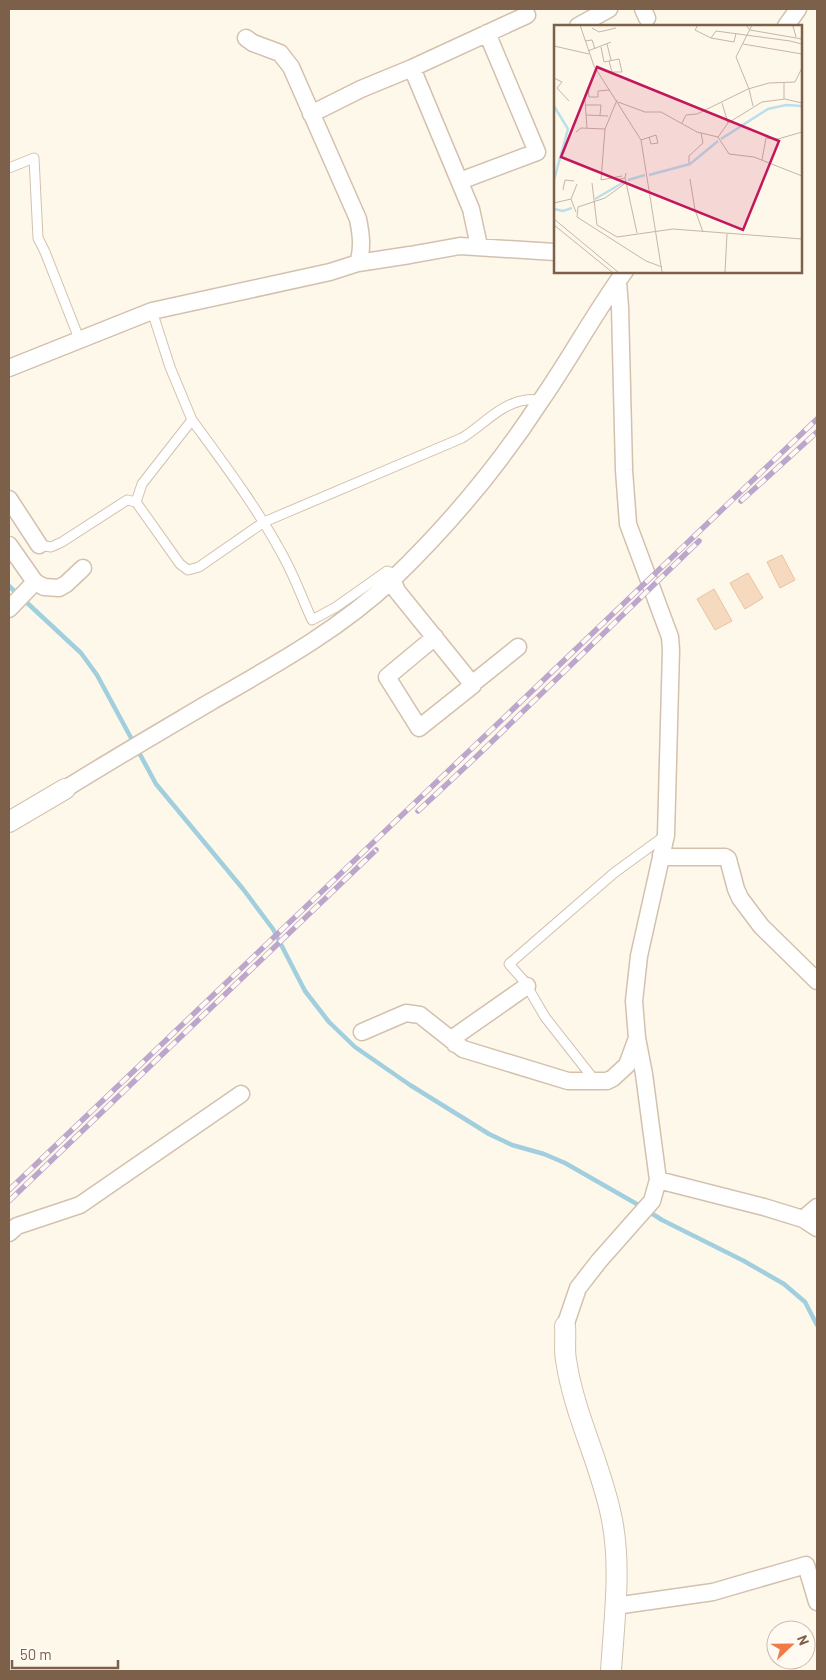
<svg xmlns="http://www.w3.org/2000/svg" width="826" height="1680" font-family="Barlow,sans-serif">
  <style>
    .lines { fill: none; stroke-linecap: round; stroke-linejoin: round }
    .stream { stroke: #a1cfde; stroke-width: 4.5 }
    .building { fill: #f6dac0; stroke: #eac29e }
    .service-casing { stroke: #d3c1ae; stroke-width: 11 }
    .minor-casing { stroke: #d3c1ae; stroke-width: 19 }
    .tertiary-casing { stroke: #d3c1ae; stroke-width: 22 }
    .service { stroke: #fff; stroke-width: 9 }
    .minor { stroke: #fff; stroke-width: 16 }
    .tertiary { stroke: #fff; stroke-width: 20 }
    .rail-casing { stroke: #bda6cb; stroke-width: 5.5 }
    .rail { stroke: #fffbf3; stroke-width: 4; stroke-dasharray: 11; stroke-linecap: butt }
    .inset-river { fill: none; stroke: #bce0eb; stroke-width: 2.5 }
    .inset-road { fill: none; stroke: #c6b6a6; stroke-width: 1 }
    .view { fill: #c2185b; fill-opacity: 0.15; stroke: #c2185b; stroke-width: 2.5 }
    .inset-edge { fill: none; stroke: #7d604a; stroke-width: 2.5 }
  </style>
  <rect width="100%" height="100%" fill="#fef8eb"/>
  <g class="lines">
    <path class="stream" d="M 9,586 L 81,653 L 97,675 L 156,784 L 243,889 L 273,929 L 305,991 L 329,1022 L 355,1047 L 410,1085 L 489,1134 L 512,1145 L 544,1154 L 565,1163 L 642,1207
      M 648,1211 L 662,1220 L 744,1261 L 784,1284 L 805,1302 L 817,1325"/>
  </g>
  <path class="building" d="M 782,555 L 795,580 L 780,588 L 767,562 Z
    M 748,573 L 763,598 L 745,609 L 730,583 Z
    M 714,589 L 732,621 L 715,630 L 697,599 Z"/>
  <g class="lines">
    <defs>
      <path id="service" d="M 9,168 L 34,158 L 38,238 L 45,252 L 80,341
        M 152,311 L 170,367 L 192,420
        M 136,502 L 142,484 L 192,420 C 224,464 256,506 282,554 C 294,575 302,598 312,620 L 336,607 L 387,571 L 397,574
        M 39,545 L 51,547 L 62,542 L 127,500 L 136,502 L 180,564 L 188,570 L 199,567 L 264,522 L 462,438 C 482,426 501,403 526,400 C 531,399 537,400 542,400
        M 596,1082 L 545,1017 L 524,981 L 509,964 L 614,873 L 666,835"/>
      <path id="minor" d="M 643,9 L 647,18
        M 578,26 L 609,9
        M 786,26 L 798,9
        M 246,38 L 253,43 L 280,53 L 291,67 L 358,219 C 361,234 363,248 358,263
        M 412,68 L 471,209 L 479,246
        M 311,114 L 361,89 L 412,68 L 527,15
        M 460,181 L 537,152 L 487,33
        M 9,368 L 152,311 L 330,272 L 358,263 L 410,255 L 460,246 L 555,252
        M 9,499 L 39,545
        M 9,545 L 35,582 L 44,587 L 59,588 L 66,584 L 83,568
        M 392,579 L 397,591 L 473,685 L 419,728 L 387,677 L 435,637
        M 9,609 L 35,582
        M 472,684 L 518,647
        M 65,789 C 113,759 163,730 212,701 C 275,665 340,629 393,579 C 449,525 500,464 542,399 C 571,357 595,312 625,271
        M 661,855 L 669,857 L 725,857 L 728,859 L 736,889 L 740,898 L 761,926 L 817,981
        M 362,1032 L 406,1013 L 420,1015 L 463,1049 L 568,1081 L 607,1081 L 613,1078 L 627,1065 L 637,1038
        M 455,1044 L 457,1035 L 527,986
        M 658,1180 L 764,1207 L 803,1219 L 817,1228
        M 803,1219 L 817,1207
        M 9,1233 L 17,1226 L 80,1205 L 241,1094
        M 565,1326 L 578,1288 L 599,1261 L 652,1201 L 658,1180 L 644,1074 L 637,1038 L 634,1001 L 639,956 L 666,835 L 671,650 L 670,637 L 628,524 L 624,470 L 620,307 L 618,281
        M 615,1606 L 713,1592 L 806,1565 L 817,1602"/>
      <path id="tertiary" d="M 9,822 L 65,789
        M 565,1326 C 566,1337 564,1349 566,1360 C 574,1414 600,1462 611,1515 C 622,1564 614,1621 611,1671"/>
    </defs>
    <use href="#service" class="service-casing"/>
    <use href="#minor" class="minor-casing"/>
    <use href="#tertiary" class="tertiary-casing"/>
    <use href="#service" class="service"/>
    <use href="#minor" class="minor"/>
    <use href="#tertiary" class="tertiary"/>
    <defs>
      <path id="rail" d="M 741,501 L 817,432
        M 418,811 L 476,757 L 699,541
        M 9,1190 L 817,419
        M 9,1201 L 376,850"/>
    </defs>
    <use href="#rail" class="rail-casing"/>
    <use href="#rail" class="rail"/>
  </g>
  <g transform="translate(554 25)">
    <rect width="248" height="248" fill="#fef8eb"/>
    <path class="inset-river" d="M 0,81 L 14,104 L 0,155M 167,114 L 214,84 L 232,80 L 248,81M 95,150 L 136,139 L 164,116M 74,155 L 91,150M 41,174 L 70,157M 0,184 L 9,186 L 18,183"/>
    <path class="inset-road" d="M 26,0 L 40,41 L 87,115 L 108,247M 144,0 L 141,5 L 157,13M 192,0 L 196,5 L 248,14M 235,0 L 239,1 L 242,12M 38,3 L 45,7 L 62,3M 182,8 L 180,17 L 157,13 L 162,6 L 236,16 L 248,19M 31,16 L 38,15 L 41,24M 53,19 L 57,35M 189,19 L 248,29M 0,21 L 35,29M 47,22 L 50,37 L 65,34 L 68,47 L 58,47 L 55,36M 34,26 L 57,17M 0,53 L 8,57 L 3,63 L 15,76M 230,58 L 230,74M 34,62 L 35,72 L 44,72 L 44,66 L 56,65M 195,64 L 182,32 L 198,0M 195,64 L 199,81M 31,75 L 33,103M 63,75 L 51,104 L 47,155 L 68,151M 64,77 L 91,87 L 107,87 L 143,107 L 164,112 L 175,129 L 200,132 L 248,151M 168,78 L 174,98M 32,80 L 47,80 L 46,90M 32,90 L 54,91M 128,98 L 132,90 L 143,89 L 194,64 L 215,58 L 241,57 L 248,43M 22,107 L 27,103 L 51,104M 164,112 L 174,98 L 208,77 L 231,74 L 248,78M 87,115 L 102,110 L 104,118 L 97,119 L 95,112M 208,135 L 212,113 L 224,114 L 248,107M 135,138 L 135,131 L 149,118 L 147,108M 71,153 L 83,208M 136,154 L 141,185 L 149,207M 61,155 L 71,153 L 72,148M 73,157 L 51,173 L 24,182 L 23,192 L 92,236 L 108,242M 38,158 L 43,200 L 63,212 L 119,204 L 248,214M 9,165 L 11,155 L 20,156M 0,178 L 17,174M 22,187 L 17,174 L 23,159M 0,194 L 64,247M 0,200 L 58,247M 171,247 L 173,209"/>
    <path class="view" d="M 43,42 L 225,116 L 189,205 L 7,132 Z"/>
    <rect width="248" height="248" class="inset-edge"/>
  </g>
  <rect width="826" height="1680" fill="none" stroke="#7d604a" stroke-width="20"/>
  <g transform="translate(791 1645) rotate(68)"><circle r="24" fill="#fffbf3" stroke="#cbbdaf"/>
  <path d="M0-4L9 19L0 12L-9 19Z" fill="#f17b47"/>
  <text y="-8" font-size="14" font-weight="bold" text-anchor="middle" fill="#7d604a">N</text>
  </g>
  <path d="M12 1660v8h106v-8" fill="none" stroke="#7d604a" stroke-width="2.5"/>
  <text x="20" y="1660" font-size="15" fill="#7d604a" stroke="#fffbf3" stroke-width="4" paint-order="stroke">50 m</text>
</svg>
